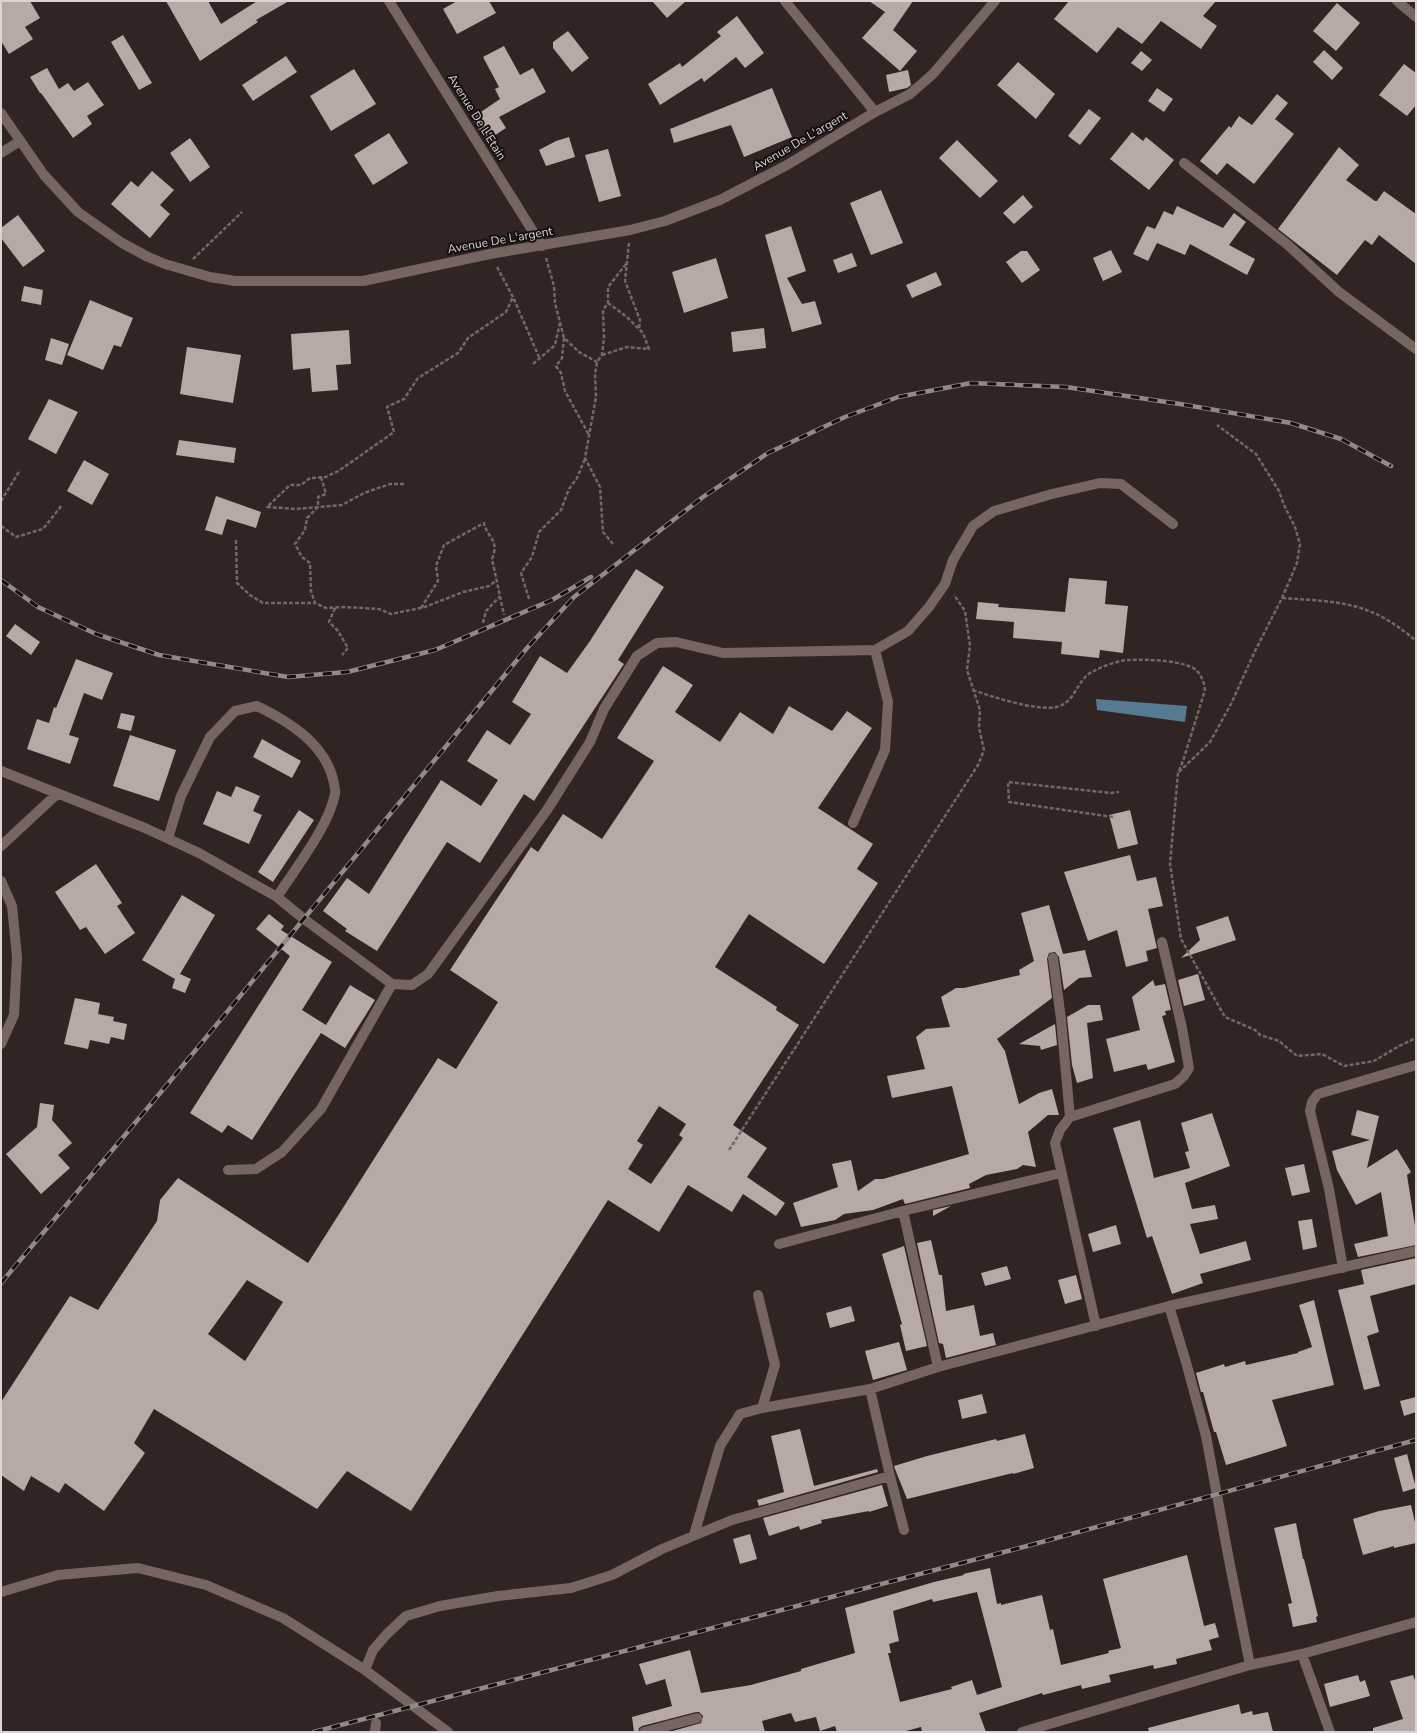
<svg xmlns="http://www.w3.org/2000/svg" width="1417" height="1733" font-family="'Nunito Sans',sans-serif">
  <style>
    .water { fill: #567a91 }
    .building { fill: #b7a9a6; fill-rule: evenodd }
    .lines { fill: none; stroke-linecap: round; stroke-linejoin: round }
    .path { stroke: #726866; stroke-width: 2.5; stroke-dasharray: 4 2; stroke-linecap: butt }
    .minor { stroke: #776561; stroke-width: 10 }
    .rail-casing { stroke: #938a88; stroke-width: 4.5 }
    .rail { stroke: #14100f; stroke-width: 3; stroke-dasharray: 9; stroke-linecap: butt }
    .labels { text-anchor: middle; stroke-width: 4; stroke-linejoin: round; paint-order: stroke }
    .street-label { font-size: 12px; fill: #dbd4d2; stroke: #14100f }
  </style>
  <rect width="100%" height="100%" fill="#302523"/>
  <path class="water" d="M 1096,699 L 1187,706 L 1185,722 L 1097,710 Z"/>
  <path class="building" d="M 1,1 L 30,1 L 40,18 L 25,27 L 33,39 L 9,54 L 1,41 Z
    M 166,1 L 208,1 L 221,24 L 257,1 L 289,1 L 256,20 L 258,22 L 200,61 Z
    M 457,1 L 489,1 L 496,13 L 457,34 L 443,9 Z
    M 652,1 L 686,1 L 667,18 Z
    M 869,1 L 913,1 L 893,30 L 917,51 L 900,71 L 862,38 L 885,12 Z
    M 1069,1 L 1216,1 L 1203,16 L 1217,26 L 1201,49 L 1161,21 L 1142,44 L 1118,27 L 1097,53 L 1054,19 Z
    M 1337,3 L 1360,23 L 1336,51 L 1313,31 Z
    M 737,16 L 764,53 L 745,68 L 736,57 L 704,82 L 702,78 L 660,105 L 648,84 L 680,63 L 682,67 L 721,36 L 717,32 Z
    M 568,31 L 589,58 L 572,72 L 553,48 L 553,42 Z
    M 123,35 L 152,83 L 139,90 L 111,42 Z
    M 504,46 L 520,75 L 533,68 L 546,92 L 499,117 L 506,128 L 486,141 L 472,118 L 500,99 L 495,89 L 499,87 L 483,57 Z
    M 1324,50 L 1343,68 L 1332,80 L 1313,62 Z
    M 1141,51 L 1152,60 L 1142,71 L 1131,63 Z
    M 286,56 L 297,72 L 253,101 L 242,85 Z
    M 1018,62 L 1055,94 L 1036,119 L 997,85 Z
    M 1404,64 L 1416,73 L 1416,105 L 1407,116 L 1379,95 Z
    M 47,68 L 59,89 L 68,83 L 74,91 L 88,82 L 104,105 L 87,116 L 92,124 L 73,138 L 41,93 L 40,93 L 30,77 Z
    M 354,69 L 376,104 L 331,131 L 310,96 Z
    M 908,70 L 911,85 L 907,88 L 889,92 L 886,75 Z
    M 772,88 L 792,137 L 744,157 L 731,125 L 674,143 L 670,129 Z
    M 1157,88 L 1173,99 L 1164,112 L 1148,101 Z
    M 1277,94 L 1288,103 L 1275,119 L 1294,134 L 1254,184 L 1227,163 L 1217,175 L 1200,161 L 1229,126 L 1231,128 L 1239,116 L 1252,125 Z
    M 1089,109 L 1101,118 L 1080,145 L 1068,136 Z
    M 1132,132 L 1143,141 L 1146,137 L 1174,160 L 1149,190 L 1110,159 Z
    M 389,133 L 408,163 L 373,185 L 354,155 Z
    M 569,137 L 575,157 L 546,166 L 539,150 L 556,141 Z
    M 190,138 L 210,167 L 190,182 L 170,153 Z
    M 957,140 L 998,181 L 980,198 L 939,158 Z
    M 1339,147 L 1359,165 L 1346,180 L 1375,201 L 1377,201 L 1384,191 L 1416,214 L 1416,264 L 1379,235 L 1372,245 L 1365,240 L 1337,275 L 1278,229 Z
    M 608,149 L 621,196 L 599,202 L 585,155 Z
    M 152,171 L 174,190 L 160,205 L 170,214 L 150,238 L 111,204 L 131,181 L 138,187 Z
    M 881,190 L 903,243 L 871,255 L 850,203 Z
    M 1023,195 L 1033,207 L 1014,224 L 1003,213 Z
    M 1177,206 L 1223,228 L 1234,213 L 1246,222 L 1229,245 L 1255,259 L 1247,275 L 1190,244 L 1185,255 L 1157,243 L 1148,261 L 1133,254 L 1147,226 L 1155,229 L 1164,211 L 1173,215 Z
    M 18,215 L 45,251 L 23,267 L 1,238 L 1,228 Z
    M 791,226 L 806,271 L 787,278 L 802,304 L 815,301 L 822,324 L 792,332 L 765,235 Z
    M 1111,250 L 1122,272 L 1103,281 L 1093,258 Z
    M 1021,251 L 1027,251 L 1040,270 L 1022,283 L 1006,262 Z
    M 852,253 L 857,266 L 838,273 L 833,260 Z
    M 716,258 L 728,298 L 684,313 L 672,272 Z
    M 936,272 L 942,285 L 912,298 L 906,285 Z
    M 24,286 L 43,290 L 41,305 L 21,301 Z
    M 90,300 L 133,318 L 121,347 L 114,345 L 103,370 L 67,355 Z
    M 764,328 L 766,348 L 733,352 L 731,332 Z
    M 349,330 L 351,364 L 336,365 L 338,390 L 312,392 L 310,368 L 293,370 L 291,334 Z
    M 51,338 L 69,344 L 62,365 L 45,360 Z
    M 187,347 L 241,355 L 233,403 L 180,394 Z
    M 49,399 L 78,412 L 56,454 L 28,439 Z
    M 179,440 L 236,448 L 234,463 L 176,455 Z
    M 84,460 L 109,474 L 92,505 L 67,491 Z
    M 216,496 L 261,512 L 256,528 L 227,519 L 222,535 L 205,530 Z
    M 636,569 L 664,587 L 618,660 L 624,664 L 534,801 L 524,794 L 480,863 L 447,842 L 377,951 L 345,931 L 347,929 L 323,911 L 347,878 L 369,894 L 441,780 L 481,806 L 498,780 L 467,761 L 487,730 L 510,745 L 531,714 L 512,702 L 540,656 L 567,673 L 590,641 Z
    M 1069,578 L 1107,581 L 1105,604 L 1128,606 L 1123,653 L 1100,650 L 1099,658 L 1061,654 L 1062,642 L 1013,638 L 1014,622 L 976,619 L 978,602 L 999,604 L 998,607 L 1065,612 Z
    M 15,624 L 40,642 L 31,655 L 6,636 Z
    M 76,659 L 113,673 L 102,700 L 84,693 L 69,735 L 79,738 L 70,764 L 27,749 L 37,719 L 49,723 L 54,707 L 56,708 Z
    M 663,666 L 693,685 L 675,712 L 720,742 L 740,712 L 773,734 L 789,706 L 832,731 L 847,711 L 872,728 L 818,808 L 873,844 L 857,869 L 878,883 L 824,964 L 749,914 L 715,967 L 777,1007 L 776,1010 L 799,1025 L 733,1125 L 767,1148 L 747,1177 L 785,1203 L 776,1216 L 743,1194 L 732,1212 L 688,1185 L 659,1232 L 608,1200 L 411,1511 L 347,1471 L 317,1509 L 154,1409 L 134,1443 L 145,1453 L 104,1511 L 65,1483 L 59,1493 L 31,1476 L 24,1491 L 1,1475 L 1,1402 L 70,1296 L 98,1310 L 157,1221 L 160,1200 L 178,1178 L 308,1263 L 438,1058 L 456,1069 L 498,1002 L 450,970 L 531,847 L 538,852 L 563,814 L 602,839 L 654,761 L 617,738 ZM 659,1106 L 686,1124 L 679,1135 L 683,1138 L 651,1184 L 628,1169 L 643,1145 L 637,1141 ZM 247,1280 L 283,1302 L 245,1361 L 208,1334 Z
    M 121,713 L 135,716 L 131,731 L 117,728 Z
    M 130,735 L 176,750 L 159,801 L 113,786 Z
    M 262,739 L 301,761 L 292,778 L 253,757 Z
    M 236,786 L 260,796 L 253,811 L 262,815 L 249,844 L 203,824 L 217,791 L 231,797 Z
    M 299,810 L 314,820 L 273,882 L 258,872 Z
    M 1130,810 L 1138,844 L 1118,849 L 1109,815 Z
    M 1130,855 L 1137,881 L 1156,877 L 1163,906 L 1148,909 L 1157,948 L 1146,951 L 1148,961 L 1126,967 L 1117,930 L 1088,941 L 1064,872 Z
    M 96,864 L 122,903 L 117,906 L 135,933 L 105,954 L 86,927 L 80,930 L 55,892 Z
    M 182,895 L 215,915 L 180,974 L 191,979 L 185,993 L 172,988 L 175,979 L 142,960 Z
    M 1049,905 L 1063,954 L 1085,950 L 1092,977 L 1079,978 L 1064,990 L 1059,957 L 1055,952 L 1049,953 L 1047,959 L 1052,998 L 997,1039 L 1005,1051 L 1019,1104 L 1039,1093 L 1052,1089 L 1059,1115 L 1048,1115 L 1028,1132 L 1036,1167 L 1023,1165 L 1017,1169 L 986,1175 L 969,1184 L 970,1188 L 905,1204 L 903,1199 L 873,1210 L 844,1214 L 835,1220 L 801,1227 L 793,1203 L 838,1187 L 832,1164 L 851,1160 L 858,1191 L 875,1179 L 883,1179 L 969,1154 L 952,1086 L 892,1098 L 887,1076 L 925,1069 L 916,1037 L 926,1029 L 950,1027 L 941,997 L 956,988 L 964,988 L 1020,975 L 1019,970 L 1034,961 L 1021,913 Z
    M 269,914 L 284,926 L 281,930 L 332,962 L 302,1010 L 326,1025 L 350,985 L 375,1000 L 345,1048 L 321,1033 L 252,1140 L 228,1125 L 222,1133 L 190,1113 L 290,956 L 256,929 Z
    M 1228,916 L 1236,940 L 1181,958 L 1200,940 L 1196,927 Z
    M 1198,974 L 1205,1000 L 1184,1006 L 1178,980 Z
    M 1153,980 L 1155,986 L 1165,984 L 1171,1010 L 1165,1011 L 1166,1015 L 1162,1016 L 1175,1062 L 1148,1070 L 1146,1064 L 1114,1072 L 1106,1039 L 1140,1030 L 1132,997 Z
    M 75,998 L 100,1003 L 98,1014 L 114,1017 L 113,1021 L 127,1024 L 124,1040 L 111,1037 L 109,1044 L 90,1040 L 88,1049 L 64,1044 Z
    M 1088,1005 L 1100,1005 L 1103,1020 L 1087,1023 L 1093,1078 L 1077,1083 L 1072,1065 L 1067,1017 Z
    M 1055,1024 L 1057,1045 L 1041,1050 L 1040,1046 L 1019,1044 Z
    M 40,1103 L 54,1105 L 52,1120 L 72,1143 L 58,1155 L 70,1168 L 41,1194 L 6,1154 L 37,1127 Z
    M 1357,1110 L 1379,1116 L 1367,1168 L 1397,1149 L 1411,1172 L 1407,1175 L 1416,1232 L 1416,1245 L 1358,1257 L 1354,1244 L 1388,1236 L 1381,1192 L 1356,1205 L 1337,1170 L 1332,1151 L 1370,1140 L 1351,1135 Z
    M 1212,1113 L 1230,1166 L 1185,1183 L 1192,1209 L 1215,1205 L 1218,1219 L 1190,1224 L 1200,1254 L 1246,1241 L 1251,1260 L 1200,1274 L 1203,1283 L 1172,1294 L 1152,1236 L 1147,1238 L 1113,1128 L 1140,1120 L 1154,1178 L 1190,1168 L 1185,1152 L 1189,1151 L 1181,1123 Z
    M 1304,1164 L 1310,1192 L 1292,1196 L 1285,1168 Z
    M 951,1206 L 933,1216 L 933,1210 Z
    M 1312,1219 L 1317,1247 L 1303,1250 L 1298,1221 Z
    M 1116,1225 L 1121,1244 L 1093,1252 L 1088,1234 Z
    M 931,1240 L 939,1275 L 942,1275 L 946,1311 L 974,1305 L 980,1336 L 993,1333 L 996,1345 L 946,1358 L 943,1344 L 939,1343 L 917,1243 Z
    M 904,1246 L 927,1346 L 906,1351 L 900,1325 L 902,1324 L 882,1254 Z
    M 1416,1258 L 1416,1284 L 1370,1296 L 1379,1332 L 1367,1336 L 1380,1386 L 1364,1390 L 1338,1290 L 1364,1284 L 1361,1270 Z
    M 1007,1266 L 1011,1279 L 985,1286 L 981,1273 Z
    M 1076,1275 L 1082,1299 L 1065,1304 L 1058,1280 Z
    M 1314,1300 L 1334,1385 L 1272,1400 L 1287,1446 L 1226,1465 L 1216,1432 L 1214,1432 L 1203,1392 L 1201,1392 L 1196,1373 L 1224,1364 L 1225,1367 L 1245,1361 L 1246,1365 L 1298,1353 L 1298,1352 L 1312,1347 L 1299,1305 Z
    M 851,1306 L 855,1321 L 830,1328 L 826,1313 Z
    M 899,1342 L 907,1370 L 873,1380 L 865,1351 Z
    M 982,1394 L 987,1413 L 962,1419 L 958,1400 Z
    M 1416,1397 L 1416,1412 L 1404,1416 L 1400,1401 Z
    M 800,1429 L 814,1486 L 877,1469 L 878,1472 L 759,1506 L 757,1500 L 784,1492 L 771,1436 Z
    M 1025,1434 L 1034,1468 L 1013,1474 L 1013,1473 L 907,1499 L 895,1469 L 894,1466 L 927,1456 L 996,1439 L 997,1441 Z
    M 1407,1454 L 1416,1488 L 1403,1492 L 1394,1458 Z
    M 882,1485 L 888,1506 L 869,1512 L 869,1511 L 821,1520 L 822,1523 L 800,1530 L 799,1526 L 769,1536 L 763,1518 Z
    M 1411,1505 L 1416,1527 L 1416,1543 L 1394,1548 L 1394,1546 L 1363,1555 L 1353,1519 L 1379,1511 Z
    M 1296,1523 L 1303,1559 L 1304,1559 L 1318,1616 L 1316,1617 L 1317,1622 L 1293,1627 L 1288,1604 L 1292,1603 L 1274,1528 Z
    M 750,1534 L 757,1559 L 740,1564 L 733,1539 Z
    M 1187,1555 L 1204,1626 L 1215,1623 L 1219,1637 L 1209,1640 L 1212,1650 L 1176,1659 L 1177,1664 L 1154,1669 L 1153,1665 L 1109,1675 L 1111,1682 L 1082,1689 L 1081,1685 L 1043,1695 L 1042,1693 L 979,1713 L 986,1732 L 922,1732 L 921,1727 L 902,1732 L 837,1732 L 835,1726 L 820,1731 L 816,1717 L 795,1722 L 791,1713 L 762,1721 L 765,1732 L 669,1732 L 701,1723 L 703,1716 L 699,1712 L 696,1712 L 642,1726 L 639,1728 L 638,1732 L 634,1732 L 632,1717 L 672,1706 L 665,1679 L 646,1685 L 639,1664 L 690,1650 L 701,1693 L 751,1685 L 801,1671 L 801,1669 L 855,1653 L 845,1608 L 934,1582 L 964,1575 L 963,1574 L 990,1568 L 997,1604 L 1001,1603 L 1001,1605 L 1042,1595 L 1050,1630 L 1053,1629 L 1061,1665 L 1109,1653 L 1108,1651 L 1121,1648 L 1103,1579 ZM 977,1592 L 1002,1687 L 977,1695 L 972,1680 L 951,1687 L 952,1689 L 900,1702 L 888,1653 L 891,1653 L 889,1644 L 899,1641 L 893,1611 L 932,1599 L 933,1602 Z
    M 1358,1675 L 1360,1682 L 1365,1680 L 1370,1696 L 1330,1707 L 1324,1684 Z
    M 1413,1675 L 1416,1683 L 1416,1732 L 1373,1732 L 1373,1728 L 1403,1719 L 1390,1681 Z
    M 1239,1704 L 1241,1714 L 1252,1711 L 1253,1715 L 1268,1712 L 1273,1732 L 1149,1732 L 1148,1728 Z"/>
  <g class="lines">
    <path class="path" d="M 629,243 L 625,281 L 640,320 L 639,329
      M 546,258 L 554,286 L 555,303 L 564,338 L 579,352 L 597,362
      M 193,259 L 242,212
      M 497,267 L 513,297 L 539,357
      M 564,338 L 562,358 L 556,366 L 561,373 L 565,391 L 589,435
      M 602,355 L 627,347 L 649,349 L 643,333 L 627,317 L 608,303
      M 533,364 L 555,345 L 560,323
      M 321,477 L 326,494 L 318,497 L 318,507 L 307,518 L 305,530 L 295,544 L 302,557 L 310,563 L 311,591 L 315,603 L 326,608 L 344,607 L 379,609 L 391,614 L 425,607 L 463,592 L 489,586 L 497,580
      M 404,484 L 390,484 L 364,493 L 342,505 L 296,509 L 267,507 L 290,485 L 301,485 L 310,478 L 326,477 L 340,470 L 394,432 L 387,407 L 404,399 L 418,378 L 458,353 L 468,338 L 506,312 L 513,297
      M 1,501 L 20,470
      M 1,526 L 16,537 L 43,529 L 62,505
      M 236,540 L 237,583 L 250,595 L 263,603 L 315,603
      M 613,544 L 603,532 L 600,487 L 585,458 L 596,397 L 595,374 L 597,362 L 602,355 L 604,338 L 603,310 L 608,303 L 608,287 L 626,264
      M 1282,598 C 1340,602 1370,601 1416,641
      M 529,599 L 521,573 L 532,557 L 539,532 L 561,510 L 569,489 L 577,478 L 585,459
      M 335,608 L 329,622 L 338,631 L 348,648 L 342,655
      M 421,608 L 438,581 L 436,566 L 444,545 L 484,523 C 487,538 500,539 492,559 L 504,615
      M 483,623 L 486,611 L 500,596
      M 973,690 C 993,697 1035,711 1056,707 C 1076,703 1076,680 1092,672 C 1100,667 1120,660 1129,660 C 1144,659 1187,660 1197,671 C 1202,676 1204,683 1205,690 L 1183,761 L 1178,773 L 1170,864 L 1181,939 L 1225,1017 L 1255,1030 L 1260,1035 L 1279,1041 L 1297,1056 L 1322,1054 L 1344,1066 L 1374,1061 L 1399,1046 L 1416,1038
      M 1179,772 L 1210,742 L 1231,704 L 1255,651 L 1282,598 L 1297,563 L 1300,544 L 1295,527 L 1284,505 L 1279,491 L 1256,454 L 1217,425
      M 1113,817 L 1009,802 L 1008,782 L 1111,793 L 1119,792
      M 729,1150 L 978,765 L 984,750 L 979,728 L 980,710 L 967,670 L 970,646 L 965,611 L 954,595"/>
    <path class="minor" d="M 389,1 L 542,246
      M 785,1 L 875,112
      M 1397,1 L 1416,17
      M 1,113 L 44,175 L 78,212 L 122,243 L 148,257 L 165,264 L 210,277 L 235,281 L 363,281 L 490,254 L 630,230 L 665,221 L 720,200 L 787,165 L 875,112 L 910,94 L 933,74 L 995,1
      M 1,153 L 20,141
      M 1184,163 L 1288,245 L 1339,292 L 1416,349
      M 1,771 L 145,828 L 199,853 L 277,897 L 304,919 L 392,984 L 412,985 L 428,974 L 547,810 L 590,742 L 604,709 L 637,656 L 657,643 L 676,642 L 723,653 L 875,650 L 908,631 L 929,607 L 945,584 L 953,560 L 973,526 L 994,511 L 1052,494 L 1100,483 L 1121,484 L 1173,524
      M 853,823 L 885,750 L 888,702 L 875,650
      M 168,838 L 181,796 L 210,737 L 235,711 L 257,706 C 288,721 324,743 333,779 C 334,784 336,790 335,794 C 329,826 295,869 277,897
      M 1,846 L 57,794
      M 1,881 L 12,906 L 17,957 L 14,1015 L 1,1044
      M 1053,958 L 1061,1019 L 1070,1117
      M 228,1170 L 256,1169 L 282,1152 L 321,1109 L 392,984
      M 903,1211 L 938,1367
      M 779,1244 L 903,1211 L 1061,1173
      M 1343,1268 L 1329,1189 L 1310,1111 L 1312,1102 L 1318,1094 L 1416,1065
      M 758,1295 L 775,1365 L 762,1408
      M 1169,1306 L 1186,1362 L 1206,1436 L 1229,1560 L 1250,1665
      M 1096,1326 L 1055,1143 L 1060,1130 L 1070,1117 L 1175,1084 L 1184,1076 L 1189,1068 L 1182,1028 L 1162,942
      M 870,1389 L 890,1476 L 904,1530
      M 694,1535 L 720,1446 L 740,1414 L 762,1408 L 870,1389 L 938,1367 L 1169,1306 L 1416,1251
      M 1,1592 L 58,1575 L 138,1568 L 206,1585 L 283,1618 L 365,1670 L 448,1732
      M 1302,1654 L 1330,1732
      M 365,1670 L 373,1650 L 387,1634 L 406,1616 L 440,1606 L 498,1596 L 571,1588 L 612,1575 L 662,1549 L 732,1520 L 890,1476
      M 375,1732 L 376,1723
      M 644,1732 L 697,1718
      M 1022,1732 L 1250,1665 L 1302,1654 L 1416,1622"/>
    <defs>
      <path id="rail" d="M 1,580 L 38,607 L 96,634 L 159,655 L 288,677 L 347,672 L 435,650 L 552,600 L 591,577
        M 1,1283 L 166,1086 L 527,648 L 574,597 L 703,497 L 768,453 L 845,417 L 898,397 L 971,383 L 1066,387 L 1180,404 L 1291,423 L 1341,439 L 1391,466
        M 314,1732 L 1027,1546 L 1416,1440"/>
    </defs>
    <use href="#rail" class="rail-casing"/>
    <use href="#rail" class="rail"/>
  </g>
  <g class="labels">
    <g class="street-label">
      <text transform="translate(477 117) rotate(58)" y="4">Avenue De L'Etain</text>
      <text transform="translate(800 141) rotate(-30)" y="4">Avenue De L'argent</text>
      <text transform="translate(500 240) rotate(-10)" y="4">Avenue De L'argent</text>
    </g>
  </g>
  <rect width="1417" height="1733" fill="none" stroke="#dbd4d2" stroke-width="4"/>
</svg>
